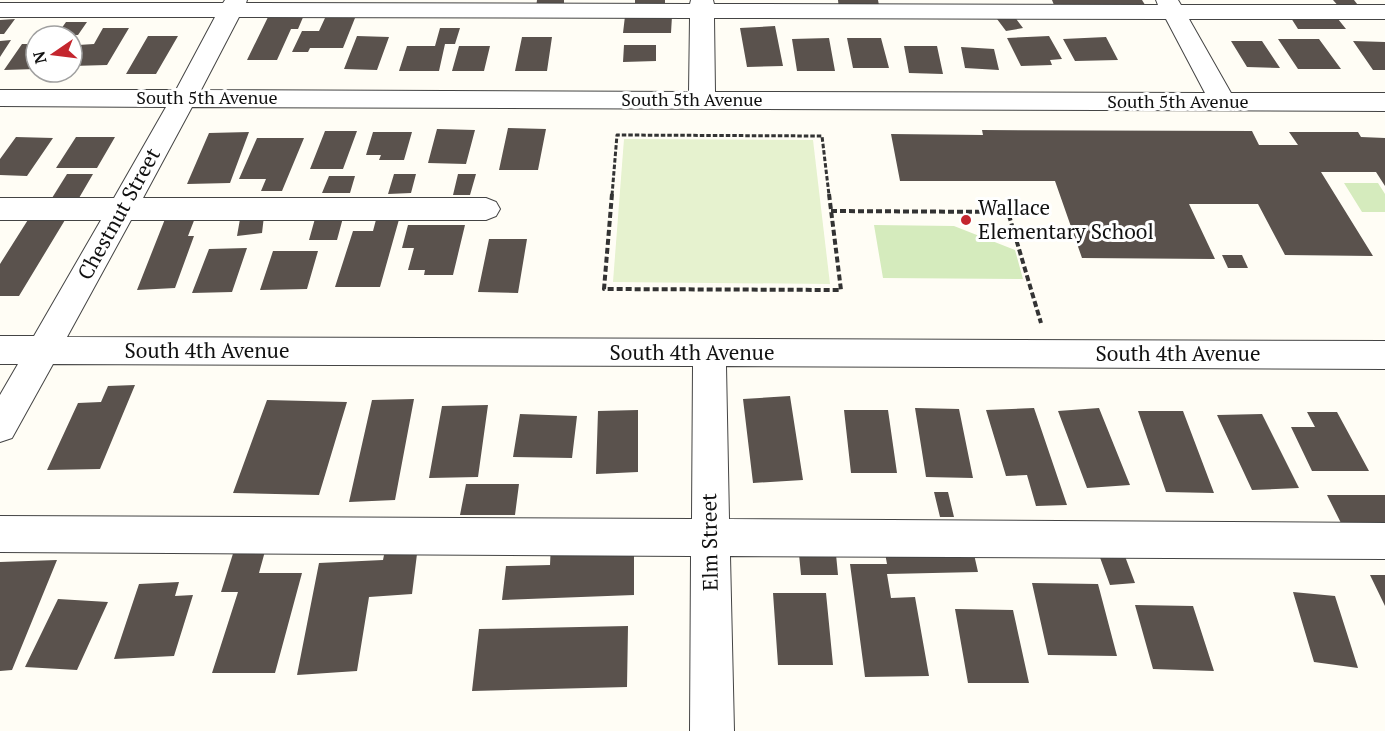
<svg xmlns="http://www.w3.org/2000/svg" width="1385" height="731" font-family="'PT Serif',serif">
  <style>
    .green { fill: #d5ebbd }
    .pitch { fill: #e6f2cf }
    .building { fill: #5a524d }
    .lines { fill: none; stroke-linecap: round; stroke-linejoin: round }
    .minor-casing { stroke: #444; stroke-width: 2 }
    .path-far1 { stroke: #333; stroke-width: 3; stroke-dasharray: 4.5 2; stroke-linecap: butt }
    .path { stroke: #333; stroke-width: 4; stroke-dasharray: 6 3; stroke-linecap: butt }
    .minor { fill: #fff; fill-rule: evenodd }
    .poi-dot { fill: #c4262e; stroke: #fff; stroke-width: 2 }
    .labels { text-anchor: middle; stroke-width: 6; stroke-linejoin: round; paint-order: stroke }
    .far-street-label { font-size: 18px; fill: #111; stroke: #fff }
    .poi-label { font-size: 21px; fill: #111; stroke: #fff; text-anchor: start }
    .street-label { font-size: 21px; fill: #111; stroke: #fff }
  </style>
  <rect width="100%" height="100%" fill="#fffdf5"/>
  <path class="green" d="M 1344,183 L 1378,183 L 1385,194 L 1385,212 L 1362,212 Z
    M 874,225 L 954,226 L 1015,250 L 1023,279 L 883,278 Z"/>
  <path class="pitch" d="M 624,139 L 813,140 L 830,284 L 613,282 Z"/>
  <path class="building" d="M 537,0 L 564,0 L 564,7 L 536,8 Z
    M 635,0 L 665,0 L 665,8 L 635,8 Z
    M 838,0 L 878,0 L 880,11 L 839,10 Z
    M 1052,0 L 1142,0 L 1147,8 L 1056,10 Z
    M 1333,0 L 1354,0 L 1361,9 L 1341,9 Z
    M 269,15 L 304,15 L 298,29 L 291,29 L 277,60 L 247,60 Z
    M 625,16 L 672,16 L 671,33 L 623,33 Z
    M 1014,16 L 1023,28 L 1006,31 L 997,19 Z
    M 325,18 L 355,18 L 343,48 L 310,48 L 308,52 L 292,52 L 302,31 L 319,31 Z
    M 1291,18 L 1338,19 L 1346,29 L 1298,29 Z
    M 15,19 L 4,34 L 0,34 L 0,20 Z
    M 66,22 L 87,22 L 78,35 L 56,36 Z
    M 775,26 L 783,66 L 747,67 L 740,28 Z
    M 103,28 L 129,28 L 107,65 L 72,66 L 72,54 L 78,45 L 94,44 Z
    M 440,28 L 460,28 L 455,44 L 445,44 L 439,71 L 399,71 L 407,46 L 435,46 Z
    M 148,36 L 178,36 L 156,74 L 126,74 Z
    M 357,36 L 389,37 L 377,70 L 344,69 Z
    M 1049,36 L 1062,59 L 1050,60 L 1052,65 L 1021,66 L 1007,38 Z
    M 522,37 L 552,37 L 547,71 L 515,71 Z
    M 1106,37 L 1118,60 L 1075,61 L 1063,39 Z
    M 829,38 L 835,71 L 797,71 L 792,39 Z
    M 847,38 L 881,38 L 889,68 L 853,68 Z
    M 1278,39 L 1319,39 L 1341,69 L 1298,69 Z
    M 11,40 L 0,57 L 0,41 Z
    M 1231,41 L 1262,41 L 1280,68 L 1247,67 Z
    M 1353,41 L 1385,42 L 1385,70 L 1373,70 Z
    M 22,44 L 36,44 L 36,69 L 4,70 Z
    M 624,45 L 656,45 L 656,61 L 623,62 Z
    M 459,46 L 490,46 L 484,71 L 452,71 Z
    M 904,46 L 937,46 L 943,74 L 909,73 Z
    M 961,47 L 994,49 L 999,70 L 965,68 Z
    M 508,128 L 546,129 L 538,170 L 499,170 Z
    M 437,129 L 475,130 L 466,164 L 428,163 Z
    M 982,130 L 1252,131 L 1259,145 L 1298,145 L 1289,132 L 1358,132 L 1361,137 L 1385,138 L 1385,186 L 1376,172 L 1321,172 L 1373,256 L 1285,255 L 1258,204 L 1189,204 L 1215,259 L 1082,258 L 1055,181 L 900,181 L 891,134 L 983,135 Z
    M 325,131 L 357,131 L 343,169 L 310,169 Z
    M 249,132 L 230,183 L 187,184 L 209,133 Z
    M 373,132 L 412,132 L 404,160 L 379,160 L 381,155 L 366,155 Z
    M 16,137 L 53,138 L 27,176 L 0,175 L 0,159 Z
    M 76,137 L 115,137 L 97,168 L 56,168 Z
    M 257,138 L 304,138 L 282,191 L 261,191 L 266,179 L 239,179 Z
    M 67,174 L 93,174 L 79,198 L 52,198 Z
    M 394,174 L 416,174 L 411,193 L 388,194 Z
    M 458,174 L 476,174 L 470,195 L 453,195 Z
    M 329,176 L 355,176 L 350,193 L 322,193 Z
    M 344,214 L 337,240 L 309,240 L 316,215 Z
    M 31,215 L 68,215 L 19,296 L 0,296 L 0,264 Z
    M 264,216 L 262,233 L 237,236 L 240,219 Z
    M 377,216 L 400,216 L 380,287 L 335,287 L 353,231 L 373,231 Z
    M 195,218 L 188,236 L 194,236 L 175,288 L 137,290 L 165,219 Z
    M 408,225 L 465,225 L 453,275 L 424,275 L 425,270 L 408,270 L 414,248 L 402,248 Z
    M 489,239 L 527,239 L 518,293 L 478,292 Z
    M 247,248 L 232,292 L 192,293 L 209,249 Z
    M 273,251 L 318,251 L 307,289 L 260,290 Z
    M 1222,255 L 1242,255 L 1248,268 L 1228,268 Z
    M 135,385 L 100,469 L 47,470 L 78,403 L 101,402 L 108,386 Z
    M 790,396 L 803,480 L 753,483 L 743,399 Z
    M 414,399 L 395,500 L 349,502 L 372,400 Z
    M 267,400 L 347,402 L 319,495 L 233,493 Z
    M 488,405 L 478,477 L 429,478 L 442,406 Z
    M 915,408 L 959,409 L 973,478 L 926,477 Z
    M 1034,408 L 1067,505 L 1036,506 L 1027,475 L 1006,476 L 986,410 Z
    M 1099,408 L 1130,485 L 1087,488 L 1058,411 Z
    M 638,410 L 638,472 L 596,474 L 598,411 Z
    M 844,410 L 888,410 L 897,473 L 851,473 Z
    M 1138,411 L 1183,411 L 1214,493 L 1166,492 Z
    M 1307,412 L 1337,412 L 1369,471 L 1312,471 L 1291,427 L 1315,427 Z
    M 520,414 L 577,416 L 572,458 L 513,457 Z
    M 1262,414 L 1299,488 L 1252,490 L 1217,415 Z
    M 466,484 L 519,484 L 515,515 L 460,515 Z
    M 934,492 L 948,492 L 954,517 L 940,517 Z
    M 1327,495 L 1385,495 L 1385,522 L 1341,523 Z
    M 419,538 L 412,594 L 369,597 L 357,671 L 297,675 L 319,563 L 383,560 L 387,540 Z
    M 634,540 L 634,595 L 502,600 L 506,566 L 550,565 L 551,543 Z
    M 971,541 L 978,572 L 887,574 L 891,598 L 915,597 L 929,676 L 865,677 L 850,564 L 887,564 L 883,542 Z
    M 236,544 L 267,544 L 259,573 L 302,573 L 275,673 L 212,673 L 238,592 L 221,592 Z
    M 798,544 L 835,544 L 838,575 L 801,575 Z
    M 1123,551 L 1135,583 L 1110,585 L 1098,552 Z
    M 57,560 L 12,670 L 0,671 L 0,562 Z
    M 1370,575 L 1385,575 L 1385,606 Z
    M 179,582 L 175,596 L 193,595 L 174,656 L 114,659 L 139,584 Z
    M 1032,583 L 1098,584 L 1117,656 L 1048,655 Z
    M 1293,592 L 1335,596 L 1358,668 L 1314,662 Z
    M 773,593 L 826,593 L 833,665 L 778,665 Z
    M 58,599 L 108,602 L 77,670 L 25,667 Z
    M 1135,605 L 1193,606 L 1214,671 L 1153,669 Z
    M 955,609 L 1013,610 L 1029,683 L 968,683 Z
    M 628,626 L 627,687 L 472,691 L 479,629 Z"/>
  <g class="lines">
    <defs>
      <path id="minor" d="M 225,0 L 247,0 L 246,3 L 690,4 L 691,0 L 713,0 L 714,4 L 1158,5 L 1156,0 L 1178,0 L 1181,5 L 1385,5 L 1385,19 L 1189,19 L 1231,93 L 1385,93 L 1385,111 L 192,107 L 143,198 L 486,198 L 496,202 L 500,209 L 496,216 L 486,220 L 131,220 L 67,337 L 1385,341 L 1385,369 L 726,366 L 729,519 L 1385,523 L 1385,559 L 730,556 L 734,731 L 690,731 L 691,556 L 0,552 L 0,516 L 692,519 L 693,366 L 53,364 L 12,438 L 0,442 L 0,395 L 18,364 L 0,364 L 0,336 L 34,336 L 101,220 L 0,220 L 0,198 L 114,198 L 166,107 L 0,106 L 0,90 L 176,90 L 215,17 L 0,17 L 0,3 L 223,3 ZM 239,17 L 690,18 L 689,92 L 201,90 ZM 714,18 L 1166,19 L 1205,93 L 715,92 Z"/>
    </defs>
    <use href="#minor" class="minor-casing"/>
    <path class="path-far1" d="M 612,195 L 617,135 L 822,136 L 829,195"/>
    <path class="path" d="M 612,194 L 604,289 L 841,290 L 829,194
      M 831,211 L 1008,212 L 1041,323"/>
    <use href="#minor" class="minor"/>
  </g>
  <circle class="poi-dot" cx="966" cy="220" r="6"/>
  <g class="labels">
    <g class="far-street-label">
      <text x="207" y="104">South 5th Avenue</text>
      <text x="692" y="106">South 5th Avenue</text>
      <text x="1178" y="108">South 5th Avenue</text>
    </g>
    <g class="poi-label">
      <text x="978" y="215">Wallace<tspan x="978" dy="24">Elementary School</tspan></text>
    </g>
    <g class="street-label">
      <text transform="translate(119 214) rotate(-61)" y="7">Chestnut Street</text>
      <text x="207" y="358">South 4th Avenue</text>
      <text x="692" y="360">South 4th Avenue</text>
      <text x="1178" y="361">South 4th Avenue</text>
      <text transform="translate(710 542) rotate(-91)" y="7">Elm Street</text>
    </g>
  </g>
  <g transform="translate(54 54) rotate(256)"><circle r="28" fill="#ffffff" stroke="#a0a0a0" stroke-width="1.5"/>
  <path d="M0-4.5L10 22L0 15L-10 22Z" fill="#c4262e"/>
  <text y="-9" font-size="16" font-weight="bold" text-anchor="middle" fill="#111111">N</text>
  </g>
</svg>
